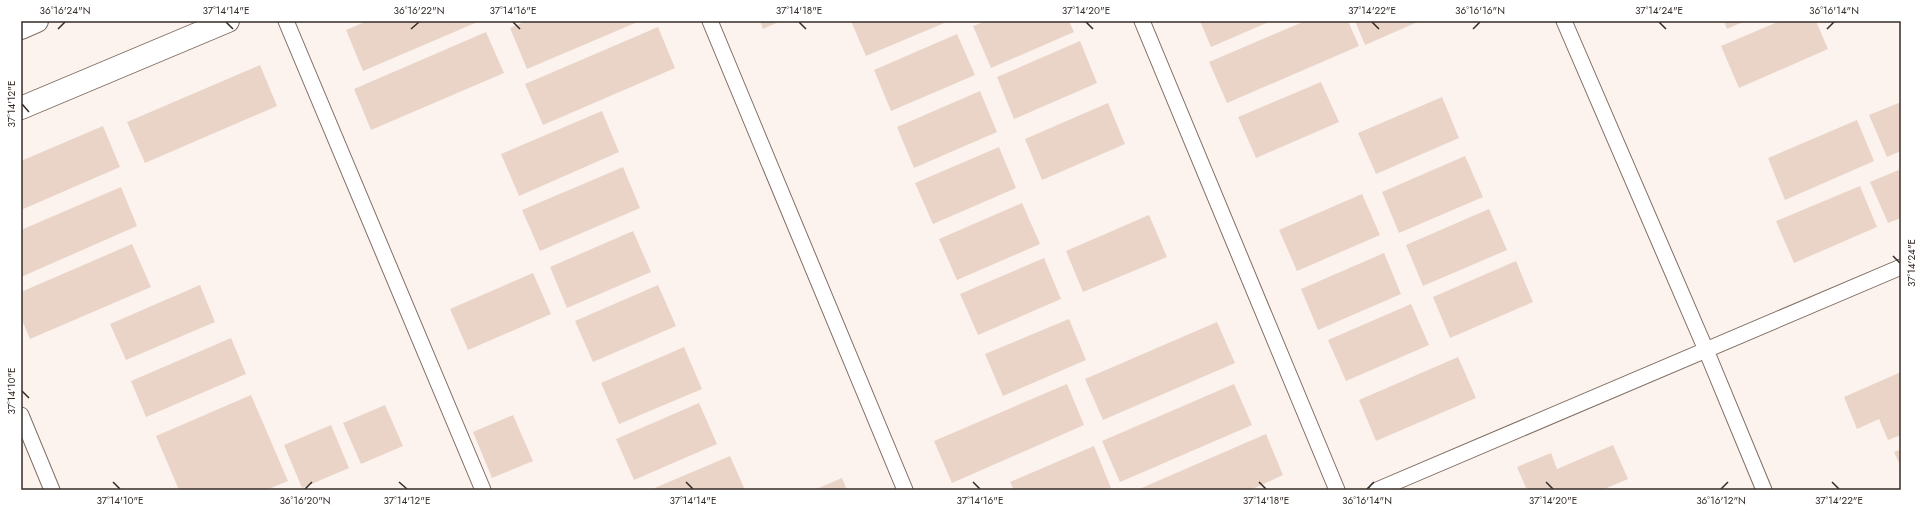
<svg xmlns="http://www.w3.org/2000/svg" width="1922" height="511" font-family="Jost,sans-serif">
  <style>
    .building { fill: #ead4c8 }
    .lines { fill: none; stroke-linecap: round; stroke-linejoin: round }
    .lane-casing { stroke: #816e63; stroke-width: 17 }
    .secondary-casing { stroke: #816e63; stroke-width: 24 }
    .lane { stroke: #fff; stroke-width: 15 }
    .secondary { stroke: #fff; stroke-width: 22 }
    .ticks { fill: none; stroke: #342b27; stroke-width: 1.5 }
    .neatline { fill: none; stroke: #342b27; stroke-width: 1.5 }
    .ticks-label { font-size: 10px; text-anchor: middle; fill: #342b27 }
  </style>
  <rect width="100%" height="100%" fill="#fcf3ee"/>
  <path class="building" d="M 367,21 L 480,21 L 363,71 L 346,30 Z
    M 526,21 L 640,21 L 527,69 L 510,28 Z
    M 760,21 L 781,21 L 763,29 Z
    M 851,21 L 949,21 L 866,56 Z
    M 986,21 L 1069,21 L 1074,32 L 991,68 L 973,26 Z
    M 1200,21 L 1271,21 L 1211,47 Z
    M 1305,21 L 1348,21 L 1359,46 L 1227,103 L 1209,62 Z
    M 1355,21 L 1420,21 L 1365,45 Z
    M 1724,21 L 1745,21 L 1727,29 Z
    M 1780,21 L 1816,21 L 1828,49 L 1739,88 L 1721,46 Z
    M 658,27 L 675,68 L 543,125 L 525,84 Z
    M 486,32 L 504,73 L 371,130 L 354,89 Z
    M 957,34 L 975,75 L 891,111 L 874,70 Z
    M 1080,41 L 1097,83 L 1014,119 L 997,77 Z
    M 260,65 L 277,106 L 145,163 L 127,122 Z
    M 1321,82 L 1339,122 L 1256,158 L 1238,117 Z
    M 980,91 L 997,132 L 914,168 L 897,127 Z
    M 1442,97 L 1459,138 L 1376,174 L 1358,133 Z
    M 1901,102 L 1901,151 L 1887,157 L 1869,115 Z
    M 1108,103 L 1125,144 L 1042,180 L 1025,139 Z
    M 602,111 L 619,152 L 519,196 L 501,154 Z
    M 1857,120 L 1874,161 L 1785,200 L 1768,158 Z
    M 103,126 L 120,167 L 21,210 L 21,161 Z
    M 999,147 L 1016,188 L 933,224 L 915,183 Z
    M 1465,156 L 1483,197 L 1399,233 L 1382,192 Z
    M 623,167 L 640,208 L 540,251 L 522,210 Z
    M 1901,169 L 1901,218 L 1888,223 L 1870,182 Z
    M 1860,186 L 1877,227 L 1794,263 L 1776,221 Z
    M 121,187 L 137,226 L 21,277 L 21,230 Z
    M 1362,194 L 1380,235 L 1297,271 L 1279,230 Z
    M 1022,203 L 1040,244 L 957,280 L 939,239 Z
    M 1489,209 L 1507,250 L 1423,286 L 1406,245 Z
    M 1149,215 L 1167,257 L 1083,292 L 1066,251 Z
    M 633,231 L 651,272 L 567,308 L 550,267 Z
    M 132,244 L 151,287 L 30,339 L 21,318 L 21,292 Z
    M 1384,253 L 1401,294 L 1318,330 L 1301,289 Z
    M 1044,258 L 1061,299 L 978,335 L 960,294 Z
    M 1516,261 L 1533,302 L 1450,338 L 1433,297 Z
    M 533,273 L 551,314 L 468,350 L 450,309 Z
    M 200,285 L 215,322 L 126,360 L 110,324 Z
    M 658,285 L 676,326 L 593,362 L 575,321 Z
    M 1411,304 L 1429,345 L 1346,381 L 1328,340 Z
    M 1069,319 L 1086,360 L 1003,396 L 985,354 Z
    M 1217,322 L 1235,363 L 1103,420 L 1085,379 Z
    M 231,338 L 246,374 L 146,417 L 131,381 Z
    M 684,347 L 702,389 L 619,424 L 601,383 Z
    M 1458,357 L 1476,398 L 1376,441 L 1359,400 Z
    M 1901,372 L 1901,435 L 1888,440 L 1879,419 L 1857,429 L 1844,397 Z
    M 1067,384 L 1084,425 L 952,483 L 934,441 Z
    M 1234,384 L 1252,425 L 1120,482 L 1102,441 Z
    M 251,395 L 288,481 L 266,490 L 179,490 L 156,436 Z
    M 699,403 L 717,444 L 634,480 L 616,439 Z
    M 385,405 L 403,446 L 361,464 L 343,423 Z
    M 513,415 L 533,461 L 492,478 L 473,432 Z
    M 331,425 L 349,468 L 302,488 L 284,445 Z
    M 1266,434 L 1283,475 L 1250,490 L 1137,490 Z
    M 1613,445 L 1628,479 L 1602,490 L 1527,490 L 1517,467 L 1551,453 L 1557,469 Z
    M 1094,446 L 1111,488 L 1106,490 L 1014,490 L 1010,482 Z
    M 1901,449 L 1901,467 L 1894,452 Z
    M 730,456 L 745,490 L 650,490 Z
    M 842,478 L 847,490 L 814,490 Z"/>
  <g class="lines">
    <defs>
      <path id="lane" d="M 286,21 L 483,490
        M 710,21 L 905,490
        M 1142,21 L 1337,490
        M 1564,21 L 1706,350 L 1764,490
        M 21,415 L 52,490
        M 1377,490 L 1901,267"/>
      <path id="secondary" d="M 21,28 L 37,21
        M 21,108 L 228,21"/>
    </defs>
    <use href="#lane" class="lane-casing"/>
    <use href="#secondary" class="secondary-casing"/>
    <use href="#lane" class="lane"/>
    <use href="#secondary" class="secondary"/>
  </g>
  <path class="ticks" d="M 226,22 L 233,29M 513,22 L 520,29M 799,22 L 806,29M 1086,22 L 1093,29M 1372,22 L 1379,29M 1659,22 L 1666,29M 58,29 L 65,22M 411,29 L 419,22M 1473,29 L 1480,22M 1827,29 L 1834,22M 22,104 L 29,112M 1893,256 L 1900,263M 22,391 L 29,398M 113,482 L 120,489M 399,482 L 407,489M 686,482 L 693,489M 973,482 L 980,489M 1259,482 L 1266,489M 1546,482 L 1553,489M 1832,482 L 1839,489M 305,489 L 312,482M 1367,489 L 1374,482M 1721,489 L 1728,482"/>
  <rect width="1922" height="511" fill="none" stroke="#ffffff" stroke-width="44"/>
  <rect x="22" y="22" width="1878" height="467" class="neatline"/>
  <g class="ticks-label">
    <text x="65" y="14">36°16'24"N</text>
    <text x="226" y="14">37°14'14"E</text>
    <text x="419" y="14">36°16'22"N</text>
    <text x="513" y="14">37°14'16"E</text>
    <text x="799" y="14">37°14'18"E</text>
    <text x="1086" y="14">37°14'20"E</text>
    <text x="1372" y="14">37°14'22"E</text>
    <text x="1480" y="14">36°16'16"N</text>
    <text x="1659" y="14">37°14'24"E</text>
    <text x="1834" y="14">36°16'14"N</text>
    <text transform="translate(11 104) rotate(-90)" y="4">37°14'12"E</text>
    <text transform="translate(1911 263) rotate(-90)" y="4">37°14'24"E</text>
    <text transform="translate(11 391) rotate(-90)" y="4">37°14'10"E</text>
    <text x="120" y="504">37°14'10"E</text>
    <text x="305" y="504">36°16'20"N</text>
    <text x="407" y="504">37°14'12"E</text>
    <text x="693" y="504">37°14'14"E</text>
    <text x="980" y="504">37°14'16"E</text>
    <text x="1266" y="504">37°14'18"E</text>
    <text x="1367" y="504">36°16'14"N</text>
    <text x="1553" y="504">37°14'20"E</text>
    <text x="1721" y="504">36°16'12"N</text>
    <text x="1839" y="504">37°14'22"E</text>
  </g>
</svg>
